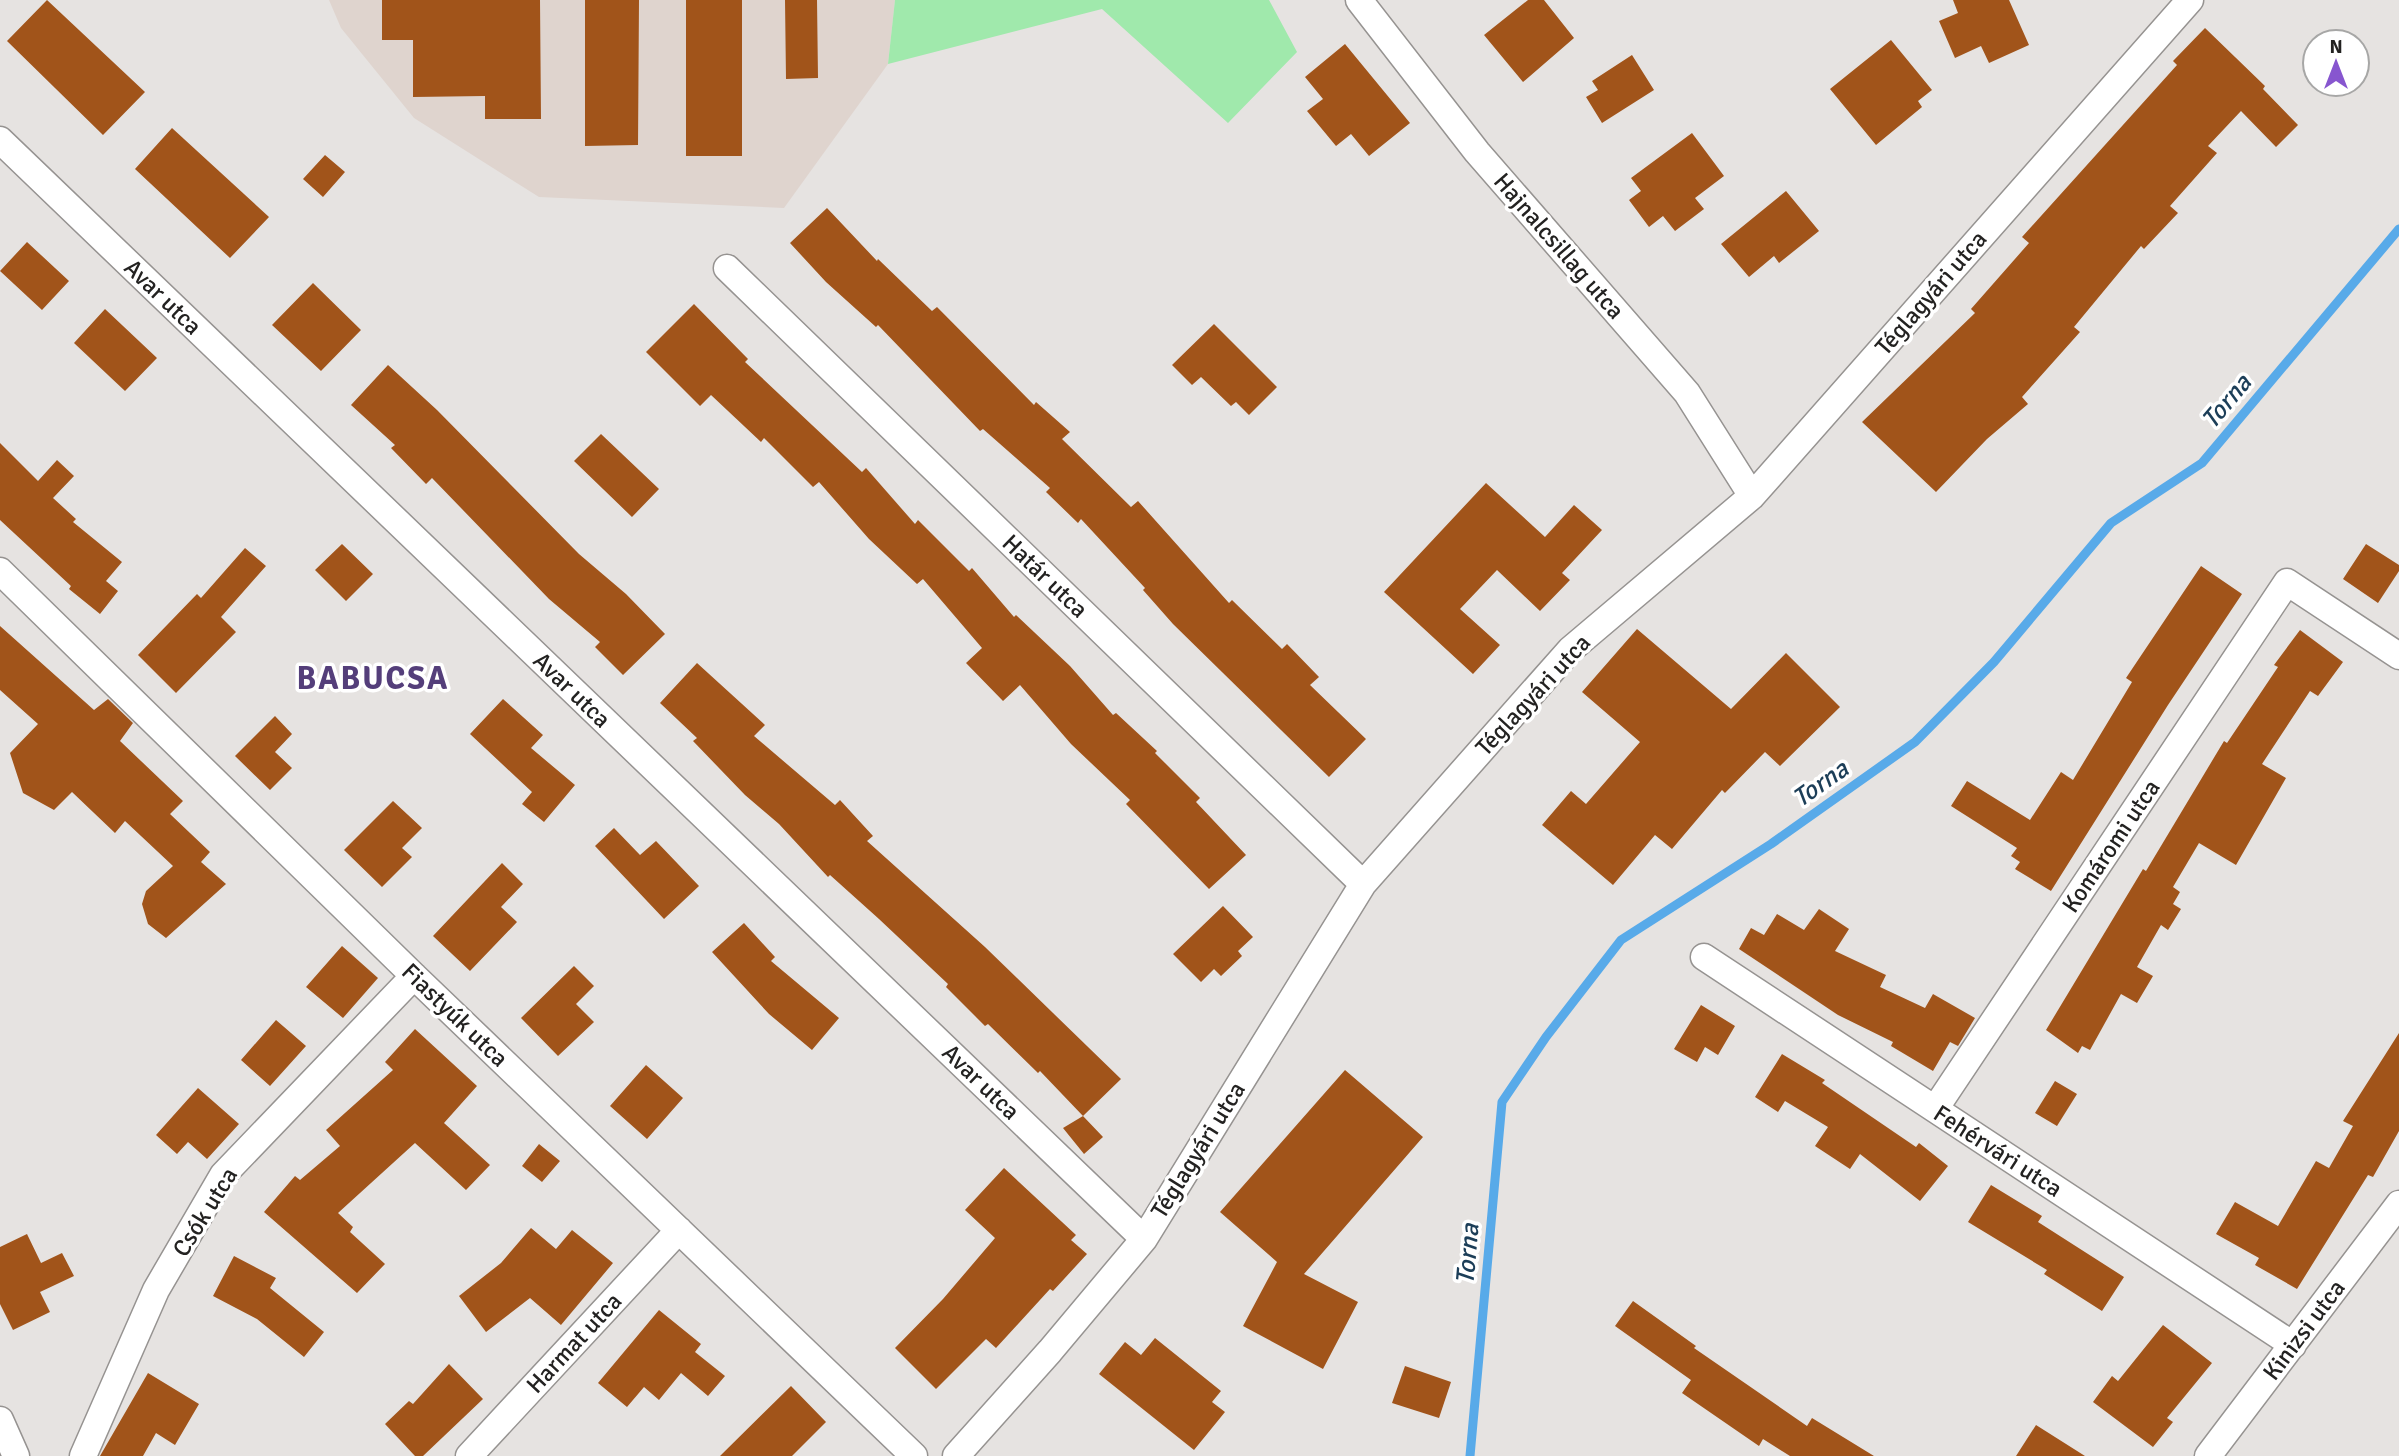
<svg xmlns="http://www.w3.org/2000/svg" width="2399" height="1456" font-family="Signika,sans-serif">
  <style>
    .built { fill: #dfd4ce }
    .green { fill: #a0e9ac }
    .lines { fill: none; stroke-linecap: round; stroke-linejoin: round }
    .stream { stroke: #58aae9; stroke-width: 9 }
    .building { fill: #a1541a }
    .minor-casing { stroke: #969391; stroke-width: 29 }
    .minor { stroke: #fff; stroke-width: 26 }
    .labels { text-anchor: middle; stroke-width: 7; stroke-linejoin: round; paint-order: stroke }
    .street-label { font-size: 24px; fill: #232221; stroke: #fff }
    .water-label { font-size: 26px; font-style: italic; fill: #1c3e58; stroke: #fff }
    .district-label { font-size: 32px; font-weight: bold; letter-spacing: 2px; fill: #543e7a; stroke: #fff }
  </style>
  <rect width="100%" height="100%" fill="#e6e3e1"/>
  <path class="built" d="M 329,0 L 895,0 L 888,64 L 784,208 L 539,197 L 414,118 L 341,28 Z"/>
  <path class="green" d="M 895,0 L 1269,0 L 1297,52 L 1228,123 L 1102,9 L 888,64 Z"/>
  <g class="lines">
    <path class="stream" d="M 1470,1456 L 1502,1102 L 1546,1037 L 1621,940 L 1771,844 L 1915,742 L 1994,662 L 2111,523 L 2202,463 L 2399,229"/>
  </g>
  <path class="building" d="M 47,0 L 145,92 L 103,135 L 7,41 Z
    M 382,0 L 540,0 L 541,119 L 485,119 L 485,96 L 413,97 L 413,40 L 382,40 Z
    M 585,0 L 639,0 L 638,145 L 585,146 Z
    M 686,0 L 742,0 L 742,156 L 686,156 Z
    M 785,0 L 817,0 L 818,78 L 786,79 Z
    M 1528,0 L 1544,0 L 1574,38 L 1523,82 L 1484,35 Z
    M 1953,0 L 2009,0 L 2029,45 L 1989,63 L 1981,46 L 1955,58 L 1939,21 L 1958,13 Z
    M 2205,28 L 2265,86 L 2263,89 L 2298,125 L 2276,147 L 2241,111 L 2208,146 L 2217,153 L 2170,206 L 2178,213 L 2144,249 L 2141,246 L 2074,327 L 2080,332 L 2022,397 L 2028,404 L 1987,439 L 1936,492 L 1862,422 L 1975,313 L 1971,309 L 2029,243 L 2022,237 L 2177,65 L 2173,61 Z
    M 1891,40 L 1932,90 L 1918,101 L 1922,107 L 1876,145 L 1830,89 Z
    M 1345,44 L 1410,123 L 1369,156 L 1351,134 L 1336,146 L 1307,111 L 1323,99 L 1305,77 Z
    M 1632,55 L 1654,90 L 1602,123 L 1586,97 L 1598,90 L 1592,81 Z
    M 172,128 L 269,217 L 230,258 L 135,169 Z
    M 1692,133 L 1724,176 L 1695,198 L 1704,209 L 1675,231 L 1663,216 L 1649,227 L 1629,200 L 1641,191 L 1631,178 Z
    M 325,155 L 345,172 L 323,197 L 303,179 Z
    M 1786,191 L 1819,231 L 1779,263 L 1774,256 L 1749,277 L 1721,244 Z
    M 827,208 L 877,261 L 878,259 L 932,311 L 937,307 L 1034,405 L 1036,402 L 1070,432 L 1062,439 L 1131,507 L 1138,501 L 1229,603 L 1232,600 L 1282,649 L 1287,644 L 1319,677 L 1310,685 L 1366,739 L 1329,777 L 1173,624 L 1143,590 L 1145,588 L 1081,519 L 1078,523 L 1046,492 L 1050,488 L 983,429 L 980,431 L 878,325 L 876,327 L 826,282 L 790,243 Z
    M 27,242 L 69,281 L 42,310 L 0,271 Z
    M 313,283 L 361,330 L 321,371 L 272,325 Z
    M 694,304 L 748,359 L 745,362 L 862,472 L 866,468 L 915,524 L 918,520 L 969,571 L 972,568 L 1014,617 L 1016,615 L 1070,666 L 1113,715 L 1116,713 L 1157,751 L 1155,753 L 1200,798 L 1196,802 L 1246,855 L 1209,889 L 1126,804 L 1130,800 L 1071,744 L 1020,685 L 1003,701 L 966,663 L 982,648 L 923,579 L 917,584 L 869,539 L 819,482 L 813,487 L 764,438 L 761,442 L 711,395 L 700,406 L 646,352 Z
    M 105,309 L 157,358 L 125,391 L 74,343 Z
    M 1214,324 L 1277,387 L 1249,415 L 1236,402 L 1231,406 L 1201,377 L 1192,385 L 1172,365 Z
    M 388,365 L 437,410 L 579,554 L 626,594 L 665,634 L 623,675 L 595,647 L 600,642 L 549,599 L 432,478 L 426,484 L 391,448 L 395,445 L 351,405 Z
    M 601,434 L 659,489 L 632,517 L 574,461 Z
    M 0,443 L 38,481 L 57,460 L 74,476 L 53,498 L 76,519 L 73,522 L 122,562 L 106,581 L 118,591 L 100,614 L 69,589 L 71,586 L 0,520 Z
    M 1486,483 L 1545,537 L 1574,505 L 1602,530 L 1562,573 L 1570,580 L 1540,611 L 1497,570 L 1460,609 L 1500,645 L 1473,674 L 1384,592 Z
    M 342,544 L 373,574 L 346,601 L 315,570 Z
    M 2366,544 L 2399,565 L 2399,571 L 2378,603 L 2343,579 Z
    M 245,548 L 266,566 L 221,617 L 236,632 L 176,693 L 138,655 L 197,594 L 201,598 Z
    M 2201,566 L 2242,594 L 2168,705 L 2051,891 L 2015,869 L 2020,862 L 2011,856 L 2017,848 L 1951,806 L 1967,781 L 2030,820 L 2061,772 L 2073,780 L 2132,682 L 2126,678 Z
    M 0,626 L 94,710 L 108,699 L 133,723 L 120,741 L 183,801 L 170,814 L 210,852 L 201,862 L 226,884 L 166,938 L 148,924 L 142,904 L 146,891 L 173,866 L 125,821 L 115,833 L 72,792 L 54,810 L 23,793 L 10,753 L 38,724 L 0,690 Z
    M 1637,629 L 1731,709 L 1786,653 L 1840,707 L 1780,766 L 1765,752 L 1725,793 L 1722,790 L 1672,849 L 1655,835 L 1613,885 L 1542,825 L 1571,791 L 1586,804 L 1640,742 L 1582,692 Z
    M 2300,630 L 2343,662 L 2318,696 L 2310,691 L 2262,764 L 2286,778 L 2236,865 L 2199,843 L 2173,887 L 2180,892 L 2173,904 L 2181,909 L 2168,930 L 2161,925 L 2137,967 L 2153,976 L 2137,1003 L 2121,994 L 2090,1050 L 2082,1046 L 2078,1053 L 2046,1030 L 2143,869 L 2146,871 L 2224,741 L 2227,743 L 2278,667 L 2274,665 Z
    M 697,663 L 765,725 L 754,736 L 835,805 L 840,800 L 873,836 L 867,841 L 985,947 L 1121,1079 L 1083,1116 L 1040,1071 L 1038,1073 L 988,1024 L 985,1026 L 946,987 L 948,984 L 879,919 L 830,875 L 828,877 L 779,824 L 745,795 L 693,741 L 697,738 L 660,703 Z
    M 503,699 L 543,735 L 531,748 L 575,785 L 544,822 L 522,804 L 532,792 L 470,734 Z
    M 275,716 L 292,734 L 275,752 L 292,768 L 270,790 L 235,756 Z
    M 393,801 L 422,828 L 402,848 L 412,857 L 382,887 L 344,850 Z
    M 614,828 L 640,855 L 656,841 L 699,886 L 664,919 L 595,846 Z
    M 502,863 L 523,884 L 501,907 L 517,922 L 470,971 L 433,936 Z
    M 1223,906 L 1253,937 L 1238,951 L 1242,956 L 1221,976 L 1214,969 L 1201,982 L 1173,954 Z
    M 1819,909 L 1849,929 L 1835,951 L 1886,975 L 1880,987 L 1925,1008 L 1933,994 L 1975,1018 L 1958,1046 L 1950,1042 L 1933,1071 L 1891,1046 L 1893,1042 L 1838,1015 L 1739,949 L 1751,928 L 1764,935 L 1777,914 L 1804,930 Z
    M 744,923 L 775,957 L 771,961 L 839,1018 L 812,1050 L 769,1014 L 712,952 Z
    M 342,946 L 378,978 L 343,1018 L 306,987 Z
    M 574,966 L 594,986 L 576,1004 L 594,1022 L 558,1056 L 521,1018 Z
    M 1701,1005 L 1735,1026 L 1718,1055 L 1705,1047 L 1697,1062 L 1674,1049 Z
    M 276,1020 L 306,1046 L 270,1086 L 241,1060 Z
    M 415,1029 L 477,1086 L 444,1123 L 490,1165 L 466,1190 L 415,1143 L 338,1213 L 353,1227 L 350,1232 L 385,1264 L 357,1293 L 264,1212 L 295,1176 L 300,1180 L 340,1146 L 326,1130 L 393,1070 L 385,1062 Z
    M 2399,1033 L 2399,1131 L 2373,1177 L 2368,1175 L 2297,1289 L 2255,1265 L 2259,1258 L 2216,1234 L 2235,1202 L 2278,1226 L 2316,1161 L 2329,1168 L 2353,1126 L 2343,1121 Z
    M 1782,1054 L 1825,1080 L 1822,1083 L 1916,1147 L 1919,1143 L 1948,1166 L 1920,1201 L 1860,1154 L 1850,1169 L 1815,1146 L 1828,1127 L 1785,1101 L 1778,1112 L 1755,1097 Z
    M 646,1065 L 683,1098 L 647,1139 L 610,1106 Z
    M 1345,1070 L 1423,1137 L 1304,1274 L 1358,1302 L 1323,1369 L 1243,1326 L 1277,1262 L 1220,1212 Z
    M 2055,1081 L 2077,1094 L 2057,1126 L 2035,1113 Z
    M 198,1088 L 239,1124 L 207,1159 L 188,1142 L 177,1154 L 156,1135 Z
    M 1083,1116 L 1103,1137 L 1084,1154 L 1063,1128 Z
    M 539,1144 L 560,1161 L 542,1182 L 522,1166 Z
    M 1004,1168 L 1076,1235 L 1071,1240 L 1087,1254 L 1053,1291 L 1050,1289 L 996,1348 L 986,1339 L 936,1389 L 895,1348 L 943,1299 L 995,1238 L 965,1210 Z
    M 1991,1185 L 2042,1216 L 2038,1222 L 2124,1277 L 2102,1311 L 2044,1274 L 2047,1270 L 1968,1222 Z
    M 531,1228 L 556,1249 L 572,1230 L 613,1263 L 561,1325 L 530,1298 L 486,1332 L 459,1296 L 501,1263 Z
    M 27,1234 L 41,1263 L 62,1253 L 74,1276 L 40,1292 L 50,1312 L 13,1330 L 0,1304 L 0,1247 Z
    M 234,1256 L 276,1278 L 270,1288 L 324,1332 L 304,1357 L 257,1319 L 213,1296 Z
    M 1633,1301 L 1696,1346 L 1694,1348 L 1807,1426 L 1812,1418 L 1874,1456 L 1790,1456 L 1763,1439 L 1759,1446 L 1682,1393 L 1691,1380 L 1615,1326 Z
    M 659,1310 L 701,1344 L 695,1352 L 725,1376 L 708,1396 L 681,1373 L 659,1400 L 644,1387 L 627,1407 L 598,1383 Z
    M 2163,1325 L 2212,1363 L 2167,1418 L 2173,1422 L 2153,1447 L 2093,1402 L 2112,1376 L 2118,1381 Z
    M 1155,1338 L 1221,1391 L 1212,1402 L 1225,1412 L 1194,1450 L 1099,1374 L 1125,1342 L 1141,1355 Z
    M 449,1364 L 483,1399 L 423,1456 L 415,1456 L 385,1424 L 409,1401 L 413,1404 Z
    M 1405,1366 L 1451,1382 L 1439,1418 L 1392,1403 Z
    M 148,1373 L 199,1404 L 175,1445 L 156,1433 L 143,1456 L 100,1456 Z
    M 791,1386 L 826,1422 L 792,1456 L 720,1456 Z
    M 2036,1425 L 2085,1456 L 2016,1456 Z"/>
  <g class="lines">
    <defs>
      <path id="minor" d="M 1359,0 L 1477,152 L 1687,393 L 1752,496
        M 0,140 L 1144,1239
        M 727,268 L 1363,884
        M 0,571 L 414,976 L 914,1456
        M 1704,957 L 2293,1345
        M 1935,1109 L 2287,582 L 2399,656
        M 0,1420 L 16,1456
        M 83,1456 L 156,1290 L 223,1175 L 414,976
        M 469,1456 L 679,1230
        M 956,1456 L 1050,1351 L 1144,1239 L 1363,884 L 1570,650 L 1752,496 L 2190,0
        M 2208,1456 L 2399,1204"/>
    </defs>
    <use href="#minor" class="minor-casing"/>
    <use href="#minor" class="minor"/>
  </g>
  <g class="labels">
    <g class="street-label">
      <text transform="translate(1559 246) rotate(49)" y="8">Hajnalcsillag utca</text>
      <text transform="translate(1931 293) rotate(-49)" y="8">Téglagyári utca</text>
      <text transform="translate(163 297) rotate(44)" y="8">Avar utca</text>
      <text transform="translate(1045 576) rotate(44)" y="8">Határ utca</text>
      <text transform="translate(572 690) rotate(44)" y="8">Avar utca</text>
      <text transform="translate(1533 695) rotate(-47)" y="8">Téglagyári utca</text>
      <text transform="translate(2111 846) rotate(-56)" y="8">Komáromi utca</text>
      <text transform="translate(455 1015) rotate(44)" y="8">Fiastyúk utca</text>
      <text transform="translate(981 1082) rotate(44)" y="8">Avar utca</text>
      <text transform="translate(1198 1150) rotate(-58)" y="8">Téglagyári utca</text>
      <text transform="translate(1998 1151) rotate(33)" y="8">Fehérvári utca</text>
      <text transform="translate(205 1212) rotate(-58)" y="8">Csók utca</text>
      <text transform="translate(2304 1330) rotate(-53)" y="8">Kinizsi utca</text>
      <text transform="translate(574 1343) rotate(-47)" y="8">Harmat utca</text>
    </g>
    <g class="water-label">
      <text transform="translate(2226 401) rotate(-50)" y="9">Torna</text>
      <text transform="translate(1820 783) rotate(-35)" y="9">Torna</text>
      <text transform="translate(1467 1254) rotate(-85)" y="9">Torna</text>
    </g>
    <g class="district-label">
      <text x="373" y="689">BABUCSA</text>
    </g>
  </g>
  <g transform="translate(2336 63)"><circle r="33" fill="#ffffff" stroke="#a7a7a6" stroke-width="2"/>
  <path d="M0-5L12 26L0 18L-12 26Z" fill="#8756cf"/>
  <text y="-10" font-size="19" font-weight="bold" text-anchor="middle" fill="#232221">N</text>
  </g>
</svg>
